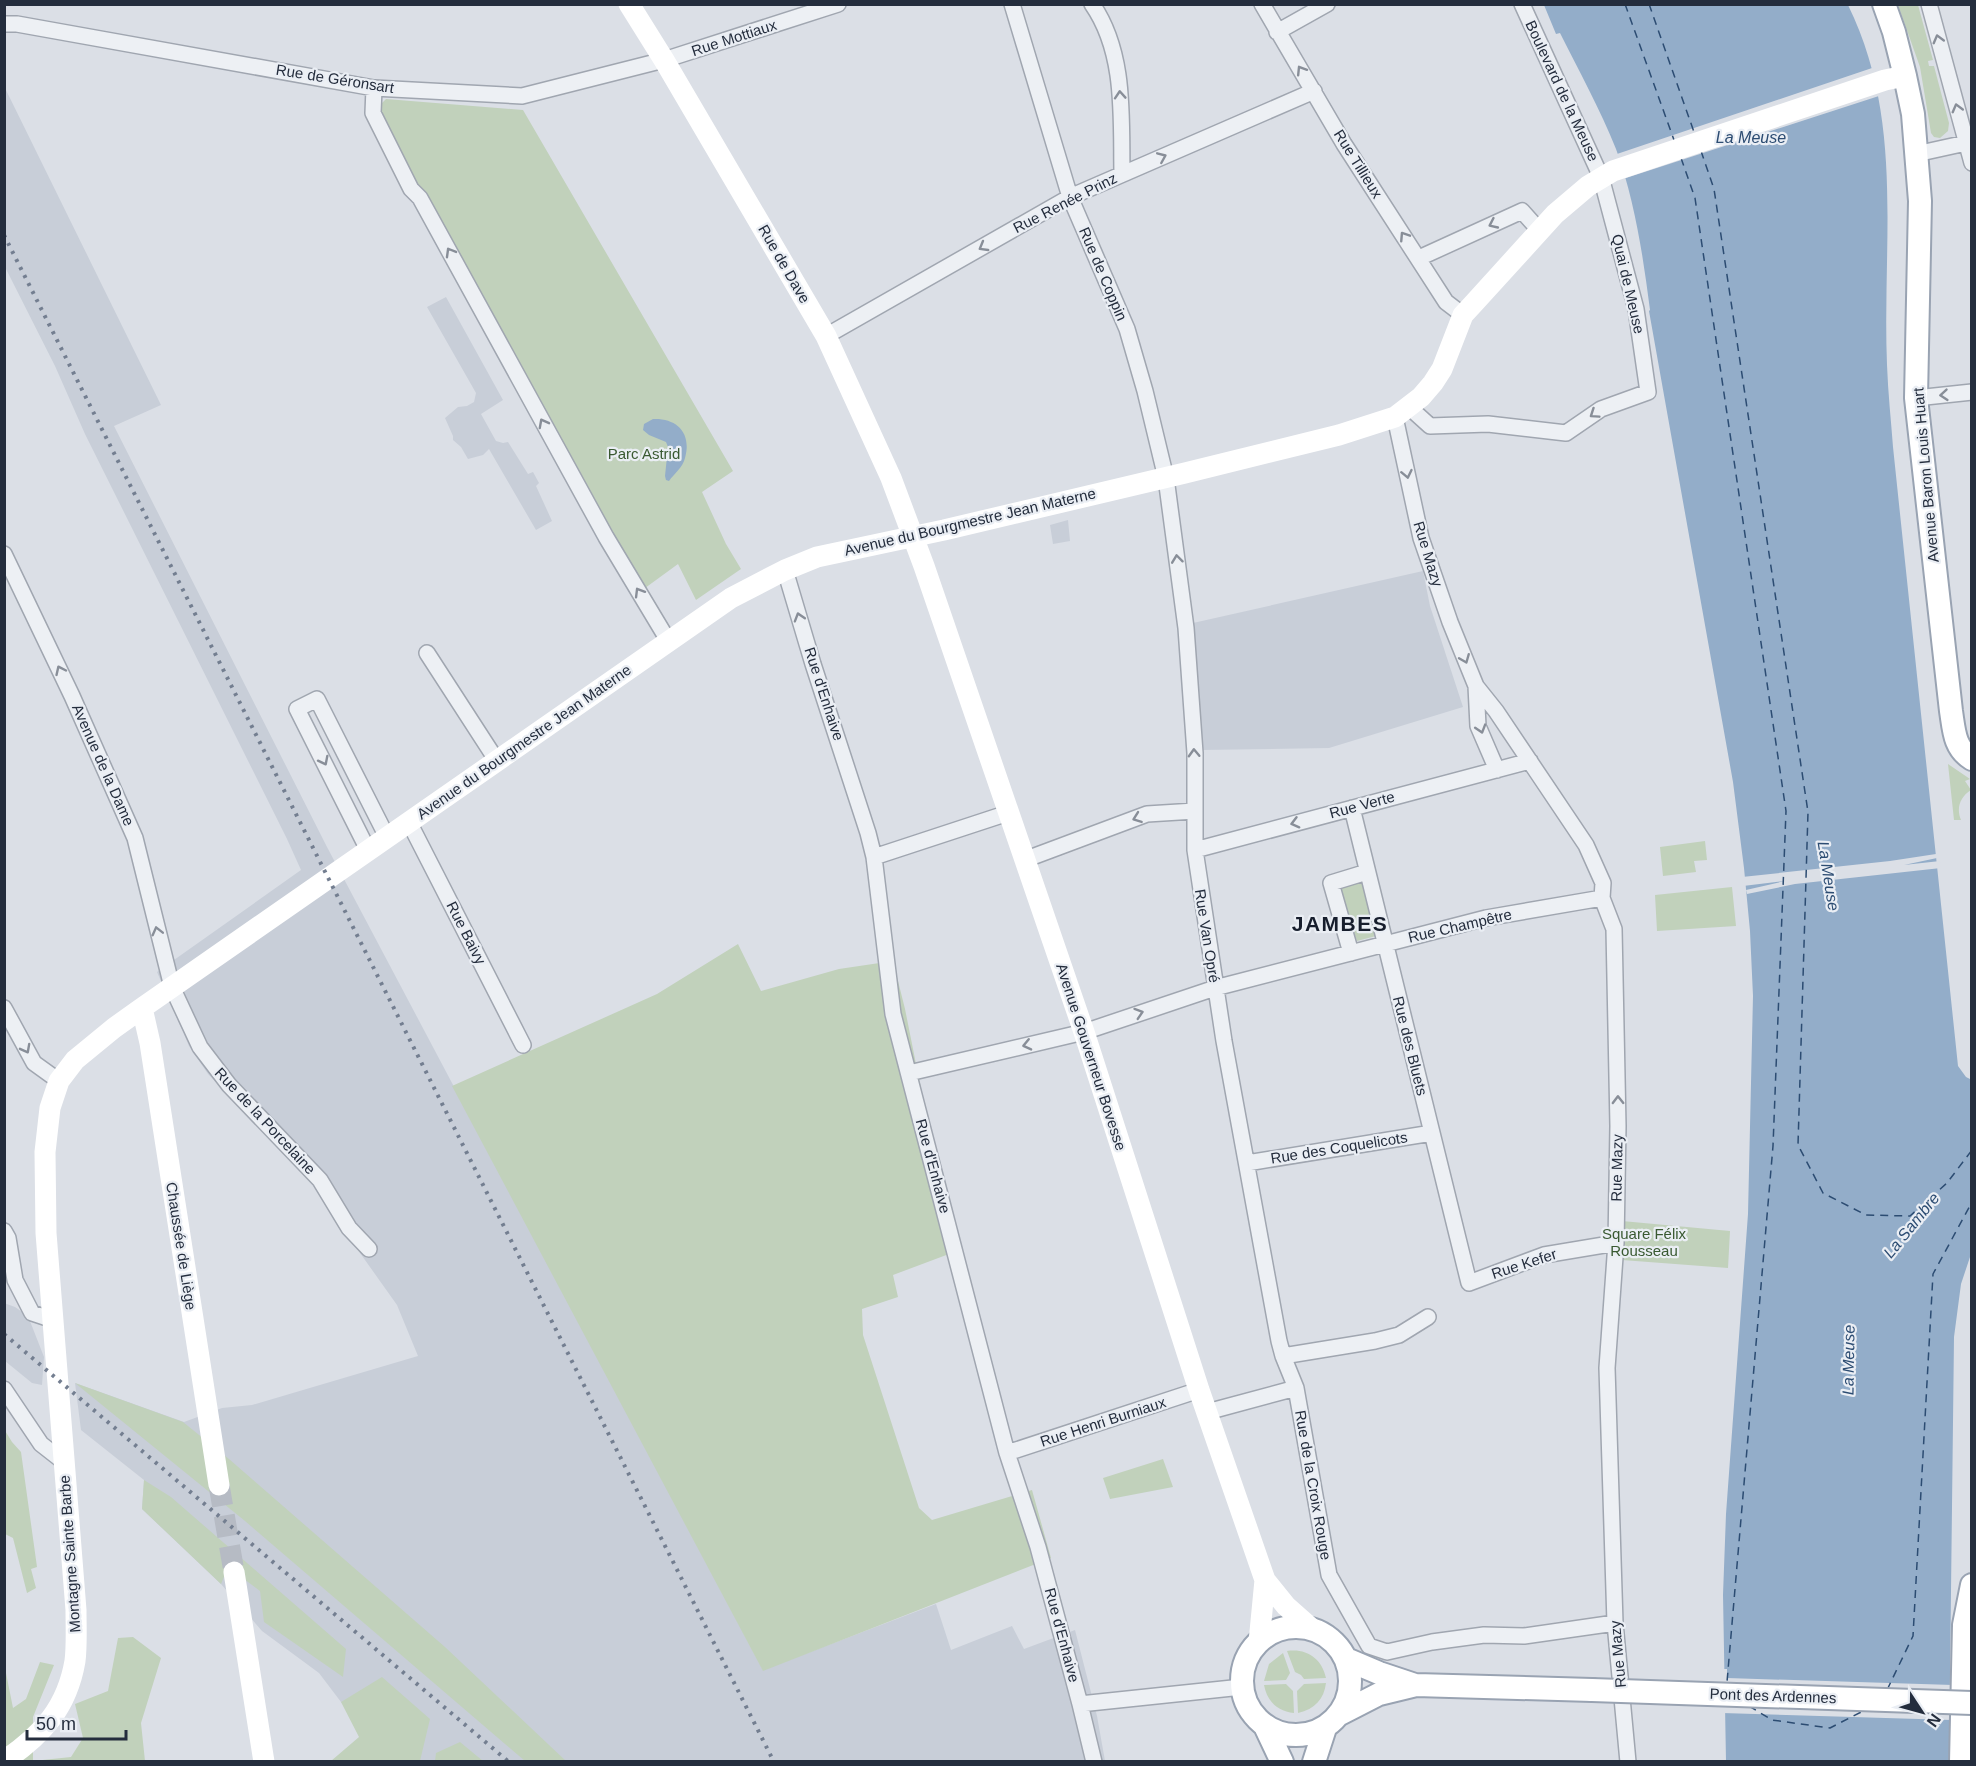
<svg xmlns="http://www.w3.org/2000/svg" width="1976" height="1766" font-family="Arial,sans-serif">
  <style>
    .built { fill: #c8ced8 }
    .green { fill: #c1d1bb }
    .water { fill: #93adc9 }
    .pier { fill: #dbdfe6 }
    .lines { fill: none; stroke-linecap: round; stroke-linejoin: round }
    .ferry { stroke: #2c4c72; stroke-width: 1.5; stroke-dasharray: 8 6; stroke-linecap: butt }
    .secondary-tunnel { stroke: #b6bbc4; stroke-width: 21; stroke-dasharray: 21 10; stroke-linecap: butt }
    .street-casing { stroke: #a0a6b0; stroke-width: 18 }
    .primary-casing { stroke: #99a3b2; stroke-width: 26 }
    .street { stroke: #edf0f4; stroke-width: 15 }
    .secondary { stroke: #fff; stroke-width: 21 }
    .primary { stroke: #fff; stroke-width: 22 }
    .rail { stroke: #737e90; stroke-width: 4; stroke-dasharray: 3 6; stroke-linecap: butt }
    .primary-bridge-casing { stroke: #99a3b2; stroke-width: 26; stroke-linecap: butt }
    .primary-bridge { stroke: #fff; stroke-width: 22 }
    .oneway { stroke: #888e98 }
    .labels { text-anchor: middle; stroke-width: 4.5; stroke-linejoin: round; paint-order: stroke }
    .street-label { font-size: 15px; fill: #242d3d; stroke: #eaeef4 }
    .park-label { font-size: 15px; fill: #395931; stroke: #eaeef4 }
    .water-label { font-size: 16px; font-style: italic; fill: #2c4c72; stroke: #eaeef4 }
    .district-label { font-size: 21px; font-weight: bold; letter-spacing: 1.5px; fill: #171e2d; stroke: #eaeef4 }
  </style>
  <rect width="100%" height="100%" fill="#dbdfe6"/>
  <path class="built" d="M 4,86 L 161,405 L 114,426 L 327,847 L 763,1670 L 936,1604 L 951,1650 L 1012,1626 L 1024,1649 L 1075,1630 L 1097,1716 L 1105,1761 L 415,1761 L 341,1702 L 319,1673 L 262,1631 L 221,1584 L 142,1509 L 144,1480 L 81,1430 L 75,1383 L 184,1422 L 222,1408 L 252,1405 L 418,1356 L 397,1305 L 333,1215 L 317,1186 L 208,1074 L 189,1046 L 157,972 L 301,870 L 287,839 L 85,434 L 55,366 L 5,267 Z
    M 446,297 L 503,400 L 481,414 L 496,441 L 503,443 L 508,442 L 528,474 L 533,472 L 539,483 L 536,486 L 552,521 L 536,530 L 489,449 L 483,455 L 468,459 L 461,447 L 453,440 L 453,436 L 445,418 L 458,407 L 467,406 L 474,402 L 476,393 L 427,307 Z
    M 1068,520 L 1070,541 L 1053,544 L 1050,525 Z
    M 1423,571 L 1430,606 L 1463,707 L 1329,748 L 1201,750 L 1194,690 L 1193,623 Z
    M 4,1303 L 15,1307 L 28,1316 L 44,1357 L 42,1385 L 32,1383 L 5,1361 Z"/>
  <path class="green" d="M 1898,5 L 1918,5 L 1933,60 L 1928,61 L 1929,66 L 1934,66 L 1949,123 L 1948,131 L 1940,138 L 1934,137 L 1931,133 L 1920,67 Z
    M 386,99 L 523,110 L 733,471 L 702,492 L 726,544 L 741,569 L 696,600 L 678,564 L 641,591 L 437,221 L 381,115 L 380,105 Z
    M 1948,764 L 1970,779 L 1965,781 L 1971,790 C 1960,797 1956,808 1961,820 L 1954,820 Z
    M 1705,841 L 1707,860 L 1694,861 L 1696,872 L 1663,876 L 1660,847 Z
    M 1364,878 L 1376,936 L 1357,941 L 1338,888 Z
    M 1732,887 L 1736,926 L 1657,931 L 1655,895 Z
    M 738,944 L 761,991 L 839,969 L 893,961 L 905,1009 L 919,1079 L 957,1251 L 893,1275 L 898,1297 L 862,1309 L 863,1335 L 919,1508 L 932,1520 L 1032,1490 L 1051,1558 L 763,1671 L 452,1086 L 657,994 Z
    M 1622,1221 L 1730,1231 L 1728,1268 L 1622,1260 Z
    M 75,1383 L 183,1422 L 229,1459 L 445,1647 L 566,1761 L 525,1761 L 245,1521 Z
    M 4,1429 L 12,1442 L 21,1452 L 37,1567 L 31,1569 L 36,1588 L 27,1593 L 13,1538 L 5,1534 Z
    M 1163,1459 L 1173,1487 L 1110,1499 L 1103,1478 Z
    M 144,1480 L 171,1497 L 346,1649 L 343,1677 L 264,1622 L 260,1591 L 228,1567 L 221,1584 L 142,1509 Z
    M 133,1637 L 161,1658 L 141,1723 L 145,1761 L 5,1761 L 4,1663 L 13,1708 L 26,1699 L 40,1662 L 54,1665 L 33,1717 L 33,1761 L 71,1757 L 83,1738 L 75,1704 L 108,1691 L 118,1638 Z
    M 1287,1651 C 1307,1648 1322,1659 1326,1678 L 1304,1679 L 1301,1675 L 1295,1672 Z
    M 1283,1653 L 1290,1673 L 1286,1680 L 1264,1681 L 1269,1664 Z
    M 382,1677 L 430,1719 L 420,1761 L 331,1761 L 359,1737 L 341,1702 Z
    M 1326,1683 C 1324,1699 1315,1709 1298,1713 L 1297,1691 L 1304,1684 Z
    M 1286,1684 L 1293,1691 L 1294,1713 C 1277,1711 1267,1701 1264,1685 Z
    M 460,1742 L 483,1761 L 435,1761 L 436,1753 Z"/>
  <path class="water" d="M 1544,5 L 1848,5 C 1905,121 1882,241 1887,365 C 1888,393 1891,420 1893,447 L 1958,1066 L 1966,1077 L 1972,1080 L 1971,1254 L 1961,1284 L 1954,1337 L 1949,1761 L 1726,1761 L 1723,1595 L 1726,1514 L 1748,1214 L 1753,996 L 1750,931 L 1744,868 L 1733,782 L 1649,311 L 1650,310 C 1643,256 1635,201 1616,149 C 1600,109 1579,71 1560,33 L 1556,34 Z
    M 653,419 C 677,418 692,433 685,458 C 683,467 674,474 669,481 L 666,480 L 665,476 L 668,447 L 666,442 L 649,435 L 643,430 L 644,424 Z"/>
  <path class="pier" d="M 1875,67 L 1882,95 L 1623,179 L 1614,155 Z
    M 1936,854 L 1937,858 L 1904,865 L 1940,861 L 1941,868 L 1795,884 L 1747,894 L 1746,890 L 1785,881 L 1743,886 L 1742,877 L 1890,861 Z
    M 1723,1669 L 1727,1669 L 1727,1678 L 1953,1685 L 1952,1720 L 1722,1713 L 1721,1678 L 1723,1678 Z"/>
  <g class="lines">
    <path class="ferry" d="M 1625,4 L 1674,140
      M 1649,4 L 1694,132
      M 1701,151 L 1714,189 L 1808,812 L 1798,1145 L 1823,1193 L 1866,1215 L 1910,1216 L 1947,1183 L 1972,1150
      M 1681,158 L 1695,198 L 1786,811 L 1773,1146 L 1727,1682 L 1728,1684
      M 1887,1690 L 1913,1636 L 1933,1274 L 1972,1202
      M 1749,1706 L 1772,1720 L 1830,1728 L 1865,1710"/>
    <path class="secondary-tunnel" d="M 219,1485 L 234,1572"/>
    <defs>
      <path id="street" d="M 1012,4 L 1070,197 L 1127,329 L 1145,391 L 1166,478 L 1186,628 L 1195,753 L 1195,850 L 1224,1041 L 1279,1341 L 1283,1356 L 1296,1388 L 1329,1575 L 1369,1646 L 1387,1652 L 1432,1642 L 1484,1635 L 1524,1636 L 1615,1623
        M 1092,4 C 1126,53 1121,117 1122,174
        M 1262,4 L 1344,144 L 1446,302 L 1463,315
        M 1929,4 L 1972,163
        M 4,24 L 17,24 L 374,88 L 522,96 L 664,60 L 838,4
        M 1277,32 L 1327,4
        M 374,88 L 373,113 L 411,189 L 420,198 L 606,537 L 669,642
        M 1916,154 L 1966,143
        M 1419,258 L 1522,211 L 1539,230
        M 826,336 L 1070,197 L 1314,91
        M 1916,398 L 1972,392
        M 1409,407 L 1430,426 L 1488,424 L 1566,433 L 1601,409 L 1648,392 L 1636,309 L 1601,177 L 1522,4
        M 1395,417 L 1421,538 L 1450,622 L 1476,686 L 1496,711 L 1586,845 L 1603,883 L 1602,898 L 1614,929 L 1618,1126 L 1616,1243 L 1607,1368 L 1615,1623 L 1628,1762
        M 4,554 L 72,696 L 135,838 L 172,987 L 200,1047 L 229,1085 L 320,1180 L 349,1228 L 369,1249
        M 785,570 L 813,664 L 868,833 L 874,857 L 893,1014 L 1007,1453 L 1038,1547 L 1080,1704 L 1094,1762
        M 427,653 L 497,761
        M 1476,686 L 1478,726 L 1497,770
        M 1352,808 L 1469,1283 L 1544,1255 L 1616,1243
        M 409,822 L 523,1045
        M 368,850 L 297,709 L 317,699 L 387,837
        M 1195,850 L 1530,761
        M 874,857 L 1008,813
        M 1024,860 L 1147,814 L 1195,811
        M 1351,953 L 1331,883 L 1367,872
        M 4,1008 L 34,1063 L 59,1081
        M 909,1073 L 1084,1032 L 1215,988 L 1486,918 L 1602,898
        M 1247,1163 L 1432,1133
        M 4,1231 L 8,1238 L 15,1280 L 32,1313 L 53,1320
        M 1283,1356 L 1375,1341 L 1399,1335 L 1428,1317
        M 4,1389 L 41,1444 L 64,1462
        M 1207,1412 L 1296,1388
        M 1007,1453 L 1199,1390
        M 1080,1704 L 1242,1687"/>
      <path id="primary" d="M 1884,4 L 1894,32 L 1905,76 L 1913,114 L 1920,201 L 1916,398 L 1951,711 C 1954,730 1954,748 1972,759
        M1242 1681a54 54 0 1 1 108 0a54 54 0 1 1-108 0Z
        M 1346,1659 L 1379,1673 L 1415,1685
        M 1340,1714 L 1379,1694 L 1416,1685 L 1592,1690
        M 1265,1726 L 1282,1762
        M 1314,1762 L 1325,1728
        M 1961,1762 L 1964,1625 L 1972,1585"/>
    </defs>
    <use href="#street" class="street-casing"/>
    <use href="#primary" class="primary-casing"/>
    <use href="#street" class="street"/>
    <path class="secondary" d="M 629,4 L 664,60 L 826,336 L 891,478 L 924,566 L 1084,1032 L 1199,1390 L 1265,1580 L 1286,1606 L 1312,1629
      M 142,1008 L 150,1043 L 219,1485
      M 234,1572 L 264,1762
      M 1259,1642 L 1265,1580
      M 4,1761 C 42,1735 67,1708 75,1661 C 77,1645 76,1626 76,1610 L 46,1233 L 45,1152 L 50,1108 L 59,1081 L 75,1060 L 114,1028 L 142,1008 L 731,598 L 785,570 L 817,557 L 944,530 L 1185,473 L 1339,435 L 1395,417 L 1421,397 L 1433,383 L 1442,369 L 1463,315 L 1475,302 L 1555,214 L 1588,186 L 1613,171 L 1885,80 L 1905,76"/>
    <use href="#primary" class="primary"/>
    <path class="rail" d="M 4,235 L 774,1762
      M 4,1334 L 509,1762"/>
    <defs>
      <path id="primary-bridge" d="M 1592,1690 L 1972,1703"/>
    </defs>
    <use href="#primary-bridge" class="primary-bridge-casing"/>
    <use href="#primary-bridge" class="primary-bridge"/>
  </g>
  <defs><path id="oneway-chevron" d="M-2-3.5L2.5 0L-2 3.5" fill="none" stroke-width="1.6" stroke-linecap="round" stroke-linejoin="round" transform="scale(1.5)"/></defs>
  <g class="oneway">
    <use href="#oneway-chevron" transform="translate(1938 39) rotate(-105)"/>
    <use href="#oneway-chevron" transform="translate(1301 70) rotate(-122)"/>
    <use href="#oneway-chevron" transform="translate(1120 95) rotate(-94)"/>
    <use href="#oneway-chevron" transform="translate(1957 108) rotate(-105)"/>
    <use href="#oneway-chevron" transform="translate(1162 157) rotate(-23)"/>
    <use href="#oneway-chevron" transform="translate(1493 224) rotate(155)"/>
    <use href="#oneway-chevron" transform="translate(1404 236) rotate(-123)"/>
    <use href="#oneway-chevron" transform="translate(983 247) rotate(150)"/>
    <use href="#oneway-chevron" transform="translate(450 252) rotate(-120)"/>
    <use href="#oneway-chevron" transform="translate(1944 395) rotate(175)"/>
    <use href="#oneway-chevron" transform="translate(1594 414) rotate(146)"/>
    <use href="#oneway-chevron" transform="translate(543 423) rotate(-118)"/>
    <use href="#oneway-chevron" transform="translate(1407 474) rotate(78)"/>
    <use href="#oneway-chevron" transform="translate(1177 559) rotate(-97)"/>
    <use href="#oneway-chevron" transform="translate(639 592) rotate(-121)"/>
    <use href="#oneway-chevron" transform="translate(799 617) rotate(-107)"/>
    <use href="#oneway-chevron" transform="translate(1465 659) rotate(68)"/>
    <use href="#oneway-chevron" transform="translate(60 670) rotate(-115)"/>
    <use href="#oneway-chevron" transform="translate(1481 729) rotate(73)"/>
    <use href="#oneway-chevron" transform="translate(1194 753) rotate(-92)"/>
    <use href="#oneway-chevron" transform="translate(324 761) rotate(63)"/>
    <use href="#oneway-chevron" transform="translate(1137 818) rotate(160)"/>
    <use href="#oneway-chevron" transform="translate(1295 823) rotate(165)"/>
    <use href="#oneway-chevron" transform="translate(157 931) rotate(-104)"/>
    <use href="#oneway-chevron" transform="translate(1139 1013) rotate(-18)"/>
    <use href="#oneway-chevron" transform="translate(1027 1045) rotate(167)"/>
    <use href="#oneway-chevron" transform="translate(26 1049) rotate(62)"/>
    <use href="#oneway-chevron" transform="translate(1618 1100) rotate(-91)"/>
  </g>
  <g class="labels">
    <g class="street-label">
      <text transform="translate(734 38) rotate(-18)" y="5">Rue Mottiaux</text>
      <text transform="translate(335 79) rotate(9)" y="5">Rue de Géronsart</text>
      <text transform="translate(1562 91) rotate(65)" y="5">Boulevard de la Meuse</text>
      <text transform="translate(1358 164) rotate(58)" y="5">Rue Tillieux</text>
      <text transform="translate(1065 203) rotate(-27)" y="5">Rue Renée Prinz</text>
      <text transform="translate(784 264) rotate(60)" y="5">Rue de Dave</text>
      <text transform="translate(1103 274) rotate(67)" y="5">Rue de Coppin</text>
      <text transform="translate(1628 284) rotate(77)" y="5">Quai de Meuse</text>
      <text transform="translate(1926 475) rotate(-95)" y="5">Avenue Baron Louis Huart</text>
      <text transform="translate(970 522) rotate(-13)" y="5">Avenue du Bourgmestre Jean Materne</text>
      <text transform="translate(1428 554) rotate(73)" y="5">Rue Mazy</text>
      <text transform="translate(824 694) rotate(72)" y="5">Rue d'Enhaive</text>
      <text transform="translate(524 742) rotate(-35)" y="5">Avenue du Bourgmestre Jean Materne</text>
      <text transform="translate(103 765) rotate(66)" y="5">Avenue de la Dame</text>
      <text transform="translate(1362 805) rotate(-15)" y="5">Rue Verte</text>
      <text transform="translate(1460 926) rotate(-13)" y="5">Rue Champêtre</text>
      <text transform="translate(466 933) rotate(63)" y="5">Rue Baivy</text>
      <text transform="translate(1207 936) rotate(81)" y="5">Rue Van Opré</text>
      <text transform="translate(1410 1046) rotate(76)" y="5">Rue des Bluets</text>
      <text transform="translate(1091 1057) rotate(72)" y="5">Avenue Gouverneur Bovesse</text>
      <text transform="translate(265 1121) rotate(47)" y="5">Rue de la Porcelaine</text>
      <text transform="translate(1339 1148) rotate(-9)" y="5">Rue des Coquelicots</text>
      <text transform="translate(933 1166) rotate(75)" y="5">Rue d'Enhaive</text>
      <text transform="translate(1617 1168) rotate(-89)" y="5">Rue Mazy</text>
      <text transform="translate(181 1246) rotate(81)" y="5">Chaussée de Liège</text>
      <text transform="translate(1524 1264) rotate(-18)" y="5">Rue Kefer</text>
      <text transform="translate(1103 1422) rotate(-18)" y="5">Rue Henri Burniaux</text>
      <text transform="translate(1313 1485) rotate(80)" y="5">Rue de la Croix Rouge</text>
      <text transform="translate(70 1554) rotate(-94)" y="5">Montagne Sainte Barbe</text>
      <text transform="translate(1062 1635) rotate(75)" y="5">Rue d'Enhaive</text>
      <text transform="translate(1618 1654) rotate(-95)" y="5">Rue Mazy</text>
      <text transform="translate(1773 1696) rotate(2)" y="5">Pont des Ardennes</text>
    </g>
    <g class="park-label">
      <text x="644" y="459">Parc Astrid</text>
      <text x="1644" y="1239">Square Félix<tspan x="1644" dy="17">Rousseau</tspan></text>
    </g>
    <g class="water-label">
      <text x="1751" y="143">La Meuse</text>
      <text transform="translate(1829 876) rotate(81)" y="6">La Meuse</text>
      <text transform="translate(1911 1225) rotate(-51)" y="6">La Sambre</text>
      <text transform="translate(1848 1360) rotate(-89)" y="6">La Meuse</text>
    </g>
    <g class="district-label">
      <text x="1340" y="931">JAMBES</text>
    </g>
  </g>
  <rect width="1976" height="1766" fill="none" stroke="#242d3d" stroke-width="12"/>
  <g transform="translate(1922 1712) rotate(126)" stroke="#eaeef4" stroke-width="4.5" paint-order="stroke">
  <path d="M0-4.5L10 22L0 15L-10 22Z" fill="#242d3d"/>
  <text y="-9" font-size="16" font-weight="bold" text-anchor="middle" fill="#242d3d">N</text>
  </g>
  <path d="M27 1730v9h99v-9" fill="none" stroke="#242d3d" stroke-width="3"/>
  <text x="36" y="1730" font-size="18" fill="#242d3d" stroke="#eaeef4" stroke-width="4.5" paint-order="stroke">50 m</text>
</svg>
